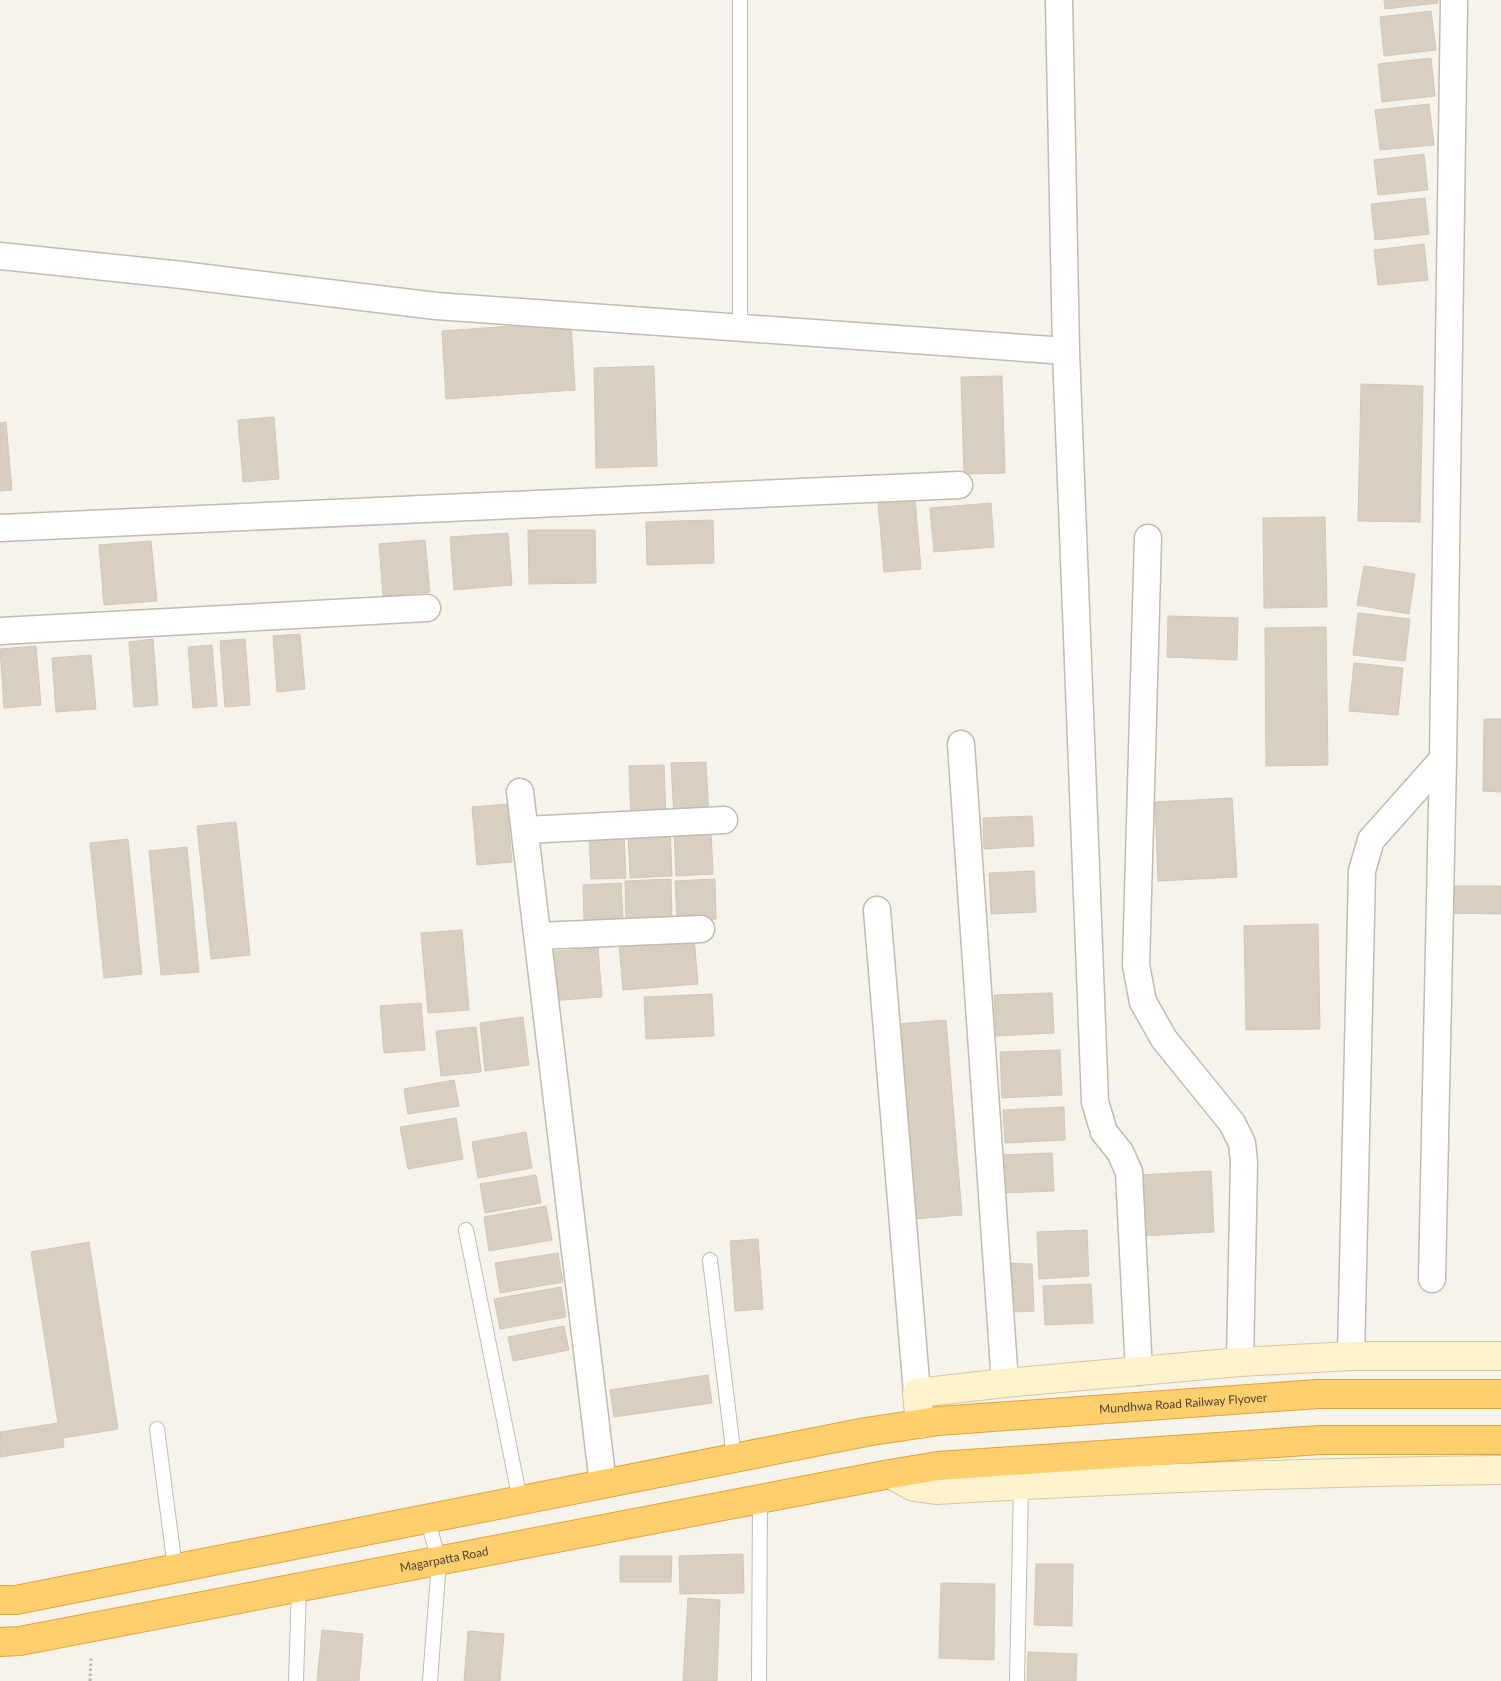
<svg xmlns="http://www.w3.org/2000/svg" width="1501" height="1681" font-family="Lato,sans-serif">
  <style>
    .building { fill: #d8cfc1; stroke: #d3c7b4 }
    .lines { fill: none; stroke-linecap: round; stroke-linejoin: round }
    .lane-casing { stroke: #c2bbae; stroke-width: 16 }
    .street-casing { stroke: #c2bbae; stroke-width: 29 }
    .secondary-casing { stroke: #d6c79b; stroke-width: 30 }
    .highway-casing { stroke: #e0a43c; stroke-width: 30 }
    .path { stroke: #c4b79f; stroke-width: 3; stroke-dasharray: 2.5 2.5; stroke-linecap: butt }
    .lane { stroke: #fff; stroke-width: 14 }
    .street { stroke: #fff; stroke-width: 26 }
    .secondary { stroke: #fff3cd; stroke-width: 28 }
    .highway { stroke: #ffcf6e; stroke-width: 28 }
    .labels { text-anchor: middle; stroke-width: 5; stroke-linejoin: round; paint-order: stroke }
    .street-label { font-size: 12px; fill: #4b4439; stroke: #fff }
  </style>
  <rect width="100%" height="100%" fill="#f6f3ec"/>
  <path class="building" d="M 1384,0 L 1438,0 L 1438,3 L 1385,9 Z
    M 1431,11 L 1436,50 L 1384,56 L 1380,17 Z
    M 1431,58 L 1435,96 L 1382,102 L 1378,64 Z
    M 1429,104 L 1434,145 L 1380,150 L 1375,110 Z
    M 1424,154 L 1428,190 L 1378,195 L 1374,160 Z
    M 1425,198 L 1429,234 L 1375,240 L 1371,204 Z
    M 1424,244 L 1428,280 L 1378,285 L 1374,250 Z
    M 571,322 L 575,390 L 446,399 L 442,331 Z
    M 654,366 L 657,466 L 596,468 L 594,368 Z
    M 1002,376 L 1005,473 L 964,474 L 961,377 Z
    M 1361,384 L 1423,386 L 1420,522 L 1358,521 Z
    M 274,417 L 279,479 L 243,482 L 238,420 Z
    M 6,422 L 12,490 L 0,491 L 0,423 Z
    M 915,499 L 921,569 L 884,572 L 878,502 Z
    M 991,503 L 994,547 L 934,552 L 930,508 Z
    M 1325,517 L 1327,607 L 1264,608 L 1263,518 Z
    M 713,520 L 714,563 L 647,565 L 646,522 Z
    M 528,530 L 595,530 L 596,583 L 529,584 Z
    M 508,533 L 512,585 L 454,590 L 450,537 Z
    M 425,540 L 430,592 L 383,596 L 379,544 Z
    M 151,541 L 157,601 L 104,605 L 99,545 Z
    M 1364,566 L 1415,574 L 1409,614 L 1357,605 Z
    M 1358,613 L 1410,619 L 1405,661 L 1353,655 Z
    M 1168,616 L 1238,618 L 1237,660 L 1167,657 Z
    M 1326,627 L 1328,765 L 1266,766 L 1265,628 Z
    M 300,634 L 305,689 L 277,692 L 273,636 Z
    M 153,639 L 158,705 L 134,707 L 129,642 Z
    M 245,639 L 250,705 L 225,707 L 220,641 Z
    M 212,645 L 217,706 L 193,708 L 188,647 Z
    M 36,646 L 41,705 L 4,708 L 0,649 Z
    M 91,655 L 96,709 L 56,712 L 52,658 Z
    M 1354,663 L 1403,668 L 1398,715 L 1349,711 Z
    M 1484,719 L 1501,719 L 1501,792 L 1483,791 Z
    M 706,762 L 709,817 L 674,818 L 671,763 Z
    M 664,765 L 666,819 L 631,820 L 629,766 Z
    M 1232,798 L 1237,877 L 1158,881 L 1155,802 Z
    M 507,804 L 512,862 L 477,865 L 472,807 Z
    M 1032,816 L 1034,846 L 984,849 L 983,818 Z
    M 236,822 L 250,955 L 211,959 L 197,826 Z
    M 670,827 L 672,876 L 630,878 L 628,829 Z
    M 711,830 L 713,874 L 676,876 L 674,831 Z
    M 624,833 L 626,878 L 591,879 L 589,834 Z
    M 128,839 L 142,974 L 104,978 L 90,843 Z
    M 187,847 L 199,972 L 161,975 L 149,851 Z
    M 1034,871 L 1036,912 L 991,914 L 989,873 Z
    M 671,879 L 672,920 L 626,922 L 625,881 Z
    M 715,879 L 716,919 L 677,921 L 675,881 Z
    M 621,883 L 623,919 L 584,921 L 583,885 Z
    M 1445,886 L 1501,886 L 1501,914 L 1445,913 Z
    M 1318,924 L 1320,1029 L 1246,1030 L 1244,926 Z
    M 462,930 L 469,1010 L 428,1013 L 421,933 Z
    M 694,937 L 698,984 L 623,990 L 619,943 Z
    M 598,948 L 602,997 L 549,1001 L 545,952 Z
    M 1052,993 L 1054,1033 L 996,1036 L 994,995 Z
    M 712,994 L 714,1036 L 646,1039 L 644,997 Z
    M 421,1003 L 425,1050 L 384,1053 L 380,1006 Z
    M 523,1017 L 529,1065 L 485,1071 L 480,1023 Z
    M 946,1020 L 962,1215 L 914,1219 L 897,1024 Z
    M 476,1027 L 481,1072 L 441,1076 L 436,1031 Z
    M 1060,1050 L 1062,1095 L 1002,1098 L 1000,1052 Z
    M 454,1080 L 459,1106 L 408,1114 L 404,1089 Z
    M 1064,1107 L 1065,1140 L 1005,1143 L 1003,1110 Z
    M 456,1118 L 463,1159 L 408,1169 L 400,1127 Z
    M 526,1132 L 532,1168 L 478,1178 L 472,1142 Z
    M 1052,1153 L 1054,1191 L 1002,1193 L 1000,1155 Z
    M 1211,1171 L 1214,1232 L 1141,1236 L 1138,1175 Z
    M 536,1175 L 541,1203 L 485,1213 L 480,1184 Z
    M 546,1206 L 552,1240 L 489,1251 L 484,1217 Z
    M 1087,1230 L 1089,1276 L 1039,1279 L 1037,1232 Z
    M 758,1239 L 763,1309 L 735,1311 L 730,1241 Z
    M 89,1242 L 118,1429 L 63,1438 L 64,1447 L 0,1457 L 0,1432 L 58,1423 L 31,1252 Z
    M 558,1253 L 563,1282 L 500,1293 L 495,1263 Z
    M 1008,1263 L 1032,1264 L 1034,1311 L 1013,1312 Z
    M 1091,1284 L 1093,1323 L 1045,1325 L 1043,1286 Z
    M 561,1287 L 566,1317 L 500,1329 L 494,1299 Z
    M 564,1326 L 569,1350 L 513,1361 L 508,1337 Z
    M 708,1375 L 712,1403 L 614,1417 L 610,1390 Z
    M 743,1554 L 744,1593 L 680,1594 L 679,1556 Z
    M 620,1556 L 672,1556 L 671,1582 L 620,1582 Z
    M 1036,1564 L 1073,1564 L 1072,1626 L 1034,1625 Z
    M 941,1583 L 995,1584 L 994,1660 L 939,1658 Z
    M 688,1598 L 720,1600 L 717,1681 L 683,1681 Z
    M 322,1630 L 363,1634 L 359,1681 L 317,1681 Z
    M 468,1631 L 504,1634 L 500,1681 L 464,1681 Z
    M 1028,1652 L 1077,1654 L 1076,1681 L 1027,1681 Z"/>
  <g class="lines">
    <defs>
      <path id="lane" d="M 740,327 L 740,0
        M 466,1230 L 520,1500
        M 710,1260 L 734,1458
        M 157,1429 L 175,1568
        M 427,1518 L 439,1561 L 430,1681
        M 296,1681 L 299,1588
        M 759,1681 L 760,1499
        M 1017,1681 L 1021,1485"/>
      <path id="street" d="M 1059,0 L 1066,351 L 1095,1102 L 1104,1132 L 1120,1152 L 1129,1172 L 1139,1372
        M 0,256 L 182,275 L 436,306 L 1066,351
        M 0,528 L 959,485
        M 1148,538 L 1136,965 L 1143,1002 L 1164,1039 L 1232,1123 L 1242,1143 L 1244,1162 L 1240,1362
        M 0,631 L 427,608
        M 961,744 L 1005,1383
        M 520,792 L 603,1484
        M 525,830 L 724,820
        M 877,910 L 917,1393
        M 538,936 L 701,929
        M 1432,1279 L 1443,759 L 1454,0
        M 1351,1356 L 1362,871 L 1371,840 L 1443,759"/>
      <path id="secondary" d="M 920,1424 L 917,1393 L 1005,1383 L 1240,1362 L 1351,1356 L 1501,1356
        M 890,1474 L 914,1487 L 936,1490 C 1124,1479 1313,1472 1501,1470"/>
      <g id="highway">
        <path id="s1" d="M 0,1600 L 16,1600 L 866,1432 L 938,1421 L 1318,1394 L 1501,1394"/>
        <path id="s2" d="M 0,1642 L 20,1641 L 890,1474 L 938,1466 L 1320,1440 L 1501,1440"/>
      </g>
    </defs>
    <use href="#lane" class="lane-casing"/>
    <use href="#street" class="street-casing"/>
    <use href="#secondary" class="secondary-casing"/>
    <use href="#highway" class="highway-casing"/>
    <path class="path" d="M 90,1681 L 91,1658"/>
    <use href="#lane" class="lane"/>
    <use href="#street" class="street"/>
    <use href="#secondary" class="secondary"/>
    <use href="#highway" class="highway"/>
  </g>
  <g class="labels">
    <g class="street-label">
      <text dy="4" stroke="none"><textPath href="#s1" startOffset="1201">Mundhwa Road Railway Flyover</textPath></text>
      <text dy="4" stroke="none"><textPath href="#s2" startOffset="452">Magarpatta Road</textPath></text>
    </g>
  </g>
</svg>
